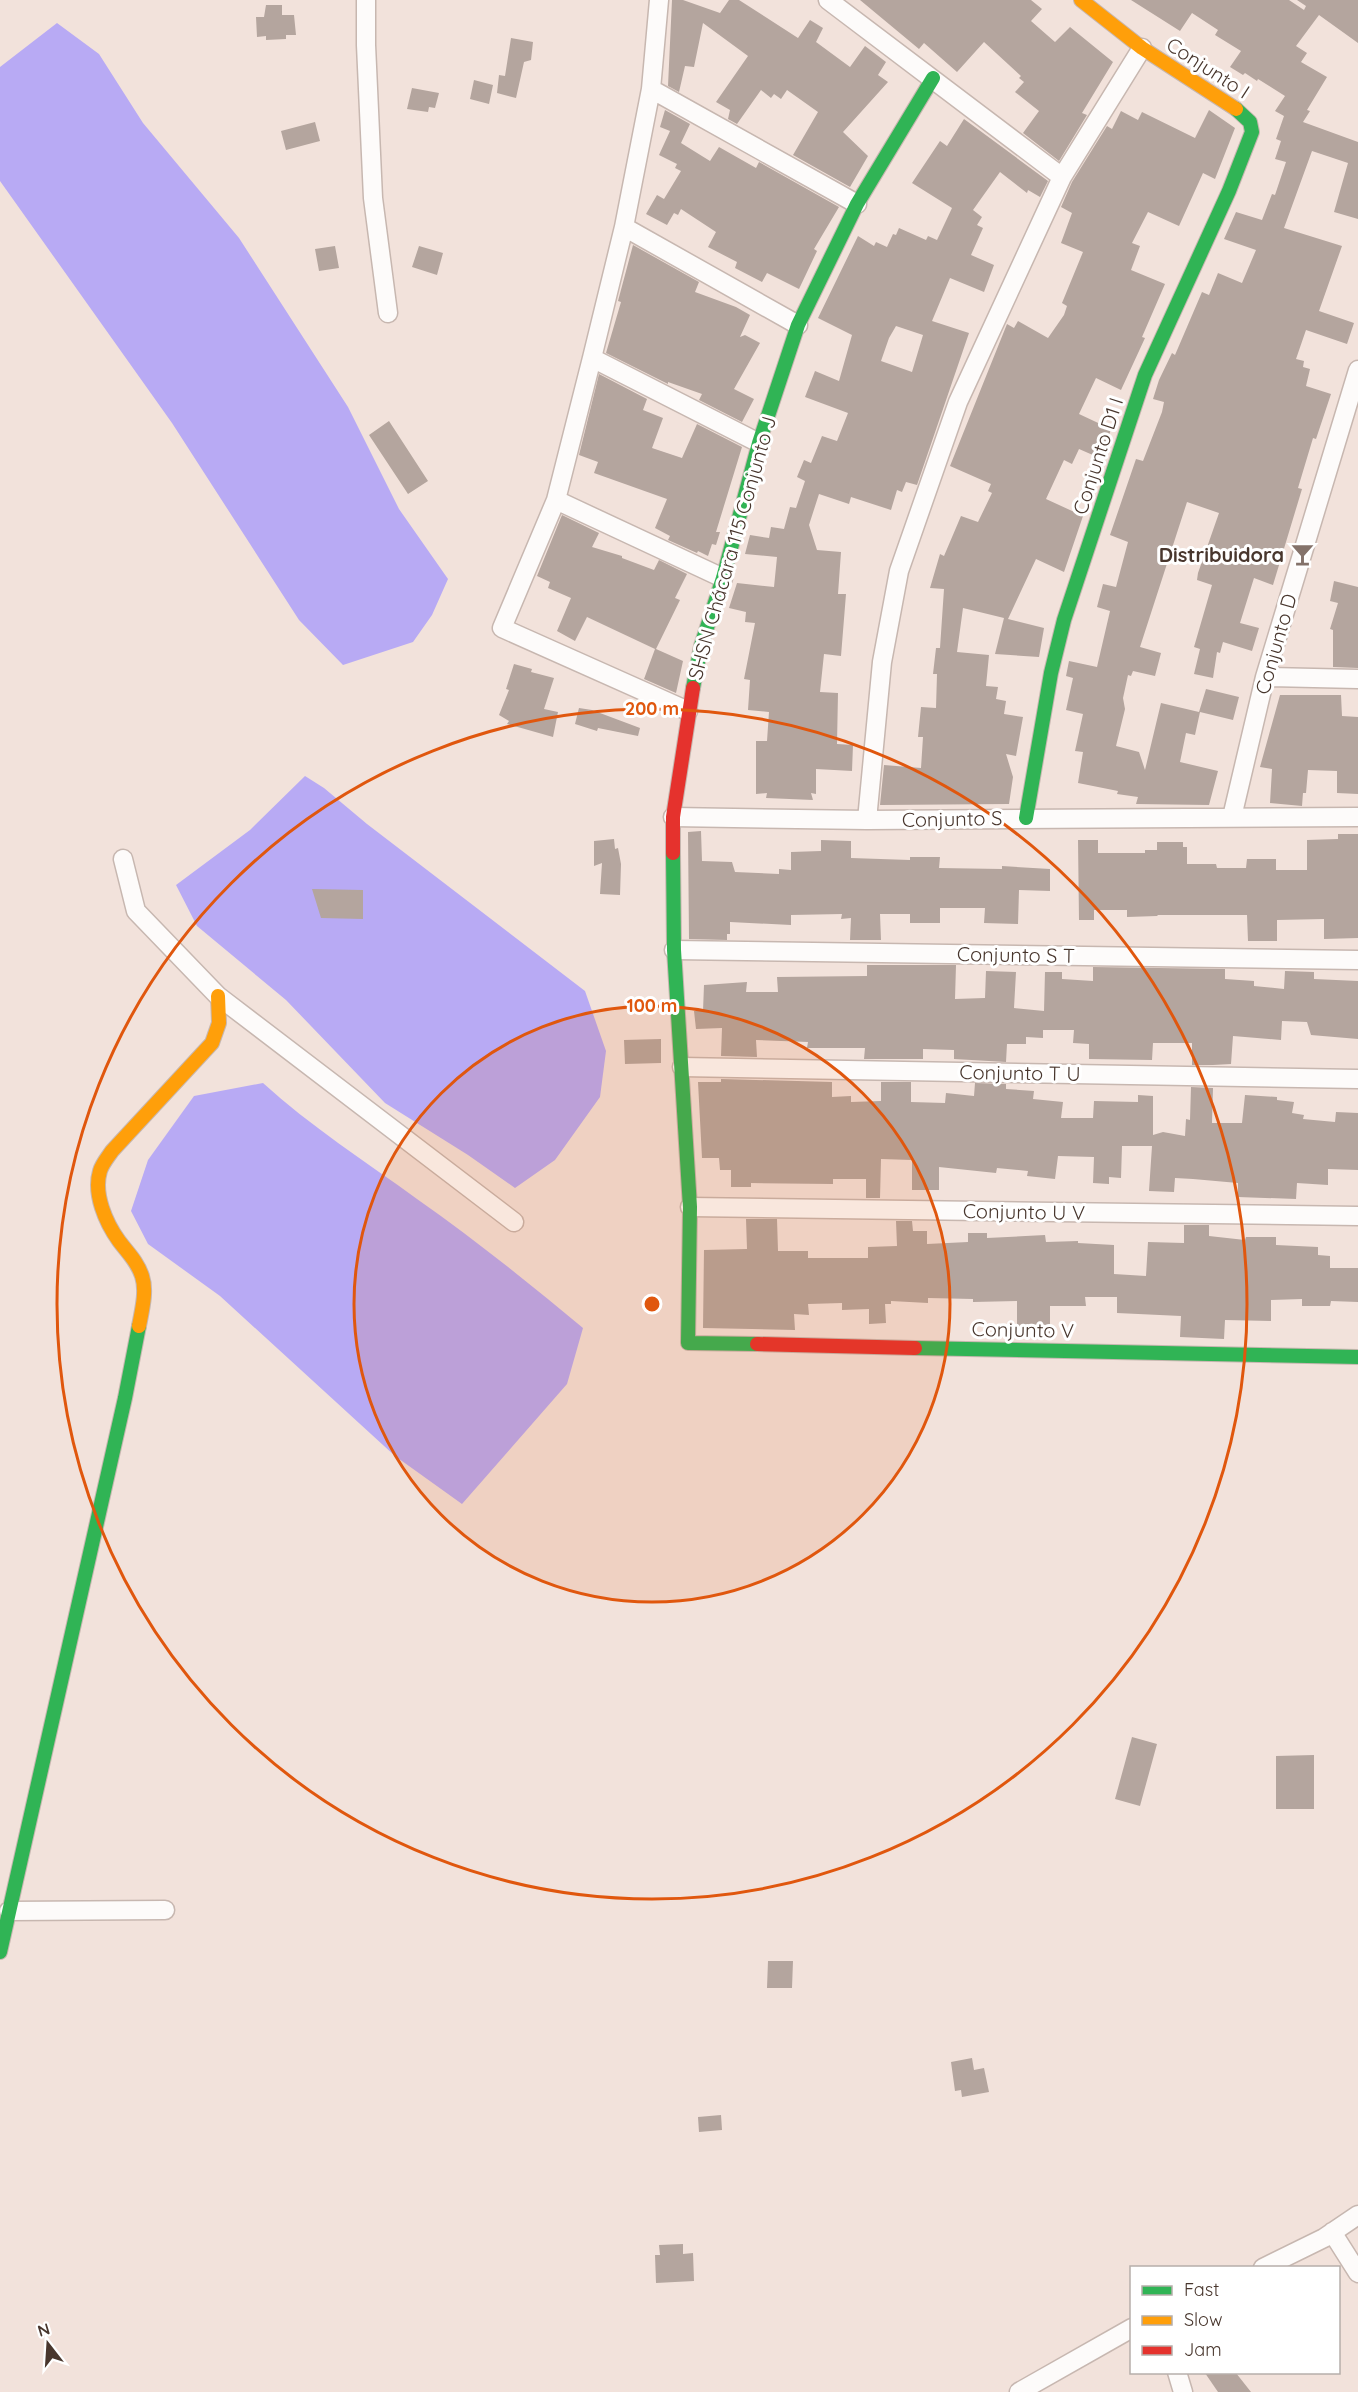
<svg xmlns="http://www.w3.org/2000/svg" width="1358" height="2392" font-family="Quicksand,sans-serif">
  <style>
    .water { fill: #b8aaf4 }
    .building { fill: #b4a59e; fill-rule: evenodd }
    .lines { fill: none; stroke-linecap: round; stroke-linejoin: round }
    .street-casing { stroke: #c7b7b0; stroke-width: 21 }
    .fast-casing { stroke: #c7b7b0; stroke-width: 16 }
    .slow-casing { stroke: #c7b7b0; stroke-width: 16 }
    .jam-casing { stroke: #c7b7b0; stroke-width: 16 }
    .street { stroke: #fdfbfa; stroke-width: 18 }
    .fast { stroke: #30b455; stroke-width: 14 }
    .slow { stroke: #ff9f0a; stroke-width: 14 }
    .jam { stroke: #e5322d; stroke-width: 14 }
    .ring { fill: none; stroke: #e0570e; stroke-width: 3 }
    .labels { text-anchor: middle; stroke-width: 6; stroke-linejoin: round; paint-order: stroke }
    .street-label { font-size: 20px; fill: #48362d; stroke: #fff }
    .poi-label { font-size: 20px; font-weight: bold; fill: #48362d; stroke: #fff; text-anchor: end }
    .centre { fill: #e0570e; stroke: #fff; stroke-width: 3 }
    .ring-label { font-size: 18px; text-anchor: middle; font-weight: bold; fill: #e0570e; stroke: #fff; stroke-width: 6; stroke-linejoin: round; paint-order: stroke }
  </style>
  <rect width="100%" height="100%" fill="#f2e2db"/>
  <path class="water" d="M 57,23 L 99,54 L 143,123 L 239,238 L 348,407 L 399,509 L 448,579 L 432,615 L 413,642 L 343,665 L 299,620 L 172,423 L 0,181 L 0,67 Z
    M 305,776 L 324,788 L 367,824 L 585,991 L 606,1051 L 600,1097 L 555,1160 L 515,1188 L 468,1155 L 385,1103 L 286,1000 L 197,926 L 176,885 L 250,830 Z
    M 263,1083 C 310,1126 365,1161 417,1199 C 474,1239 529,1283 583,1328 L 567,1384 L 462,1504 L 395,1456 L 220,1296 L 148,1244 L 131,1211 L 148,1160 L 194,1096 Z"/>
  <path class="building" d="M 672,0 L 683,0 L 720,13 L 729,0 L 739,0 L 798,38 L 810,20 L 823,28 L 816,42 L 850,67 L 865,46 L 886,62 L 878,75 L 888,82 L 843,132 L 868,156 L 850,187 L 793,155 L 818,112 L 787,90 L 781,99 L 774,94 L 771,98 L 761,90 L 737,124 L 728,119 L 730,110 L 716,102 L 748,56 L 703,23 L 694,67 L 685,66 L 679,92 L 668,86 Z
    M 860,0 L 1031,0 L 1042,9 L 1031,21 L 1055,42 L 1070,27 L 1113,62 L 1082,113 L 1087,115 L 1059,161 L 1023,133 L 1039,111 L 1015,92 L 1024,82 L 1019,78 L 1021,76 L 984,42 L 957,72 L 924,43 L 919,49 Z
    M 1131,0 L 1289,0 L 1304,10 L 1306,6 L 1297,0 L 1358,0 L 1358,43 L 1319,15 L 1296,46 L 1307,53 L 1301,62 L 1327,77 L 1307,110 L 1310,111 L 1303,122 L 1358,142 L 1358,219 L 1334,212 L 1348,163 L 1312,151 L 1284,228 L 1342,246 L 1319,311 L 1354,323 L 1347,344 L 1306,330 L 1296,359 L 1304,361 L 1303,367 L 1310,369 L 1306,386 L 1331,394 L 1316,439 L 1313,438 L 1298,488 L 1302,489 L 1273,585 L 1254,578 L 1240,623 L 1259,628 L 1252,651 L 1223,642 L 1220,653 L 1217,652 L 1213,678 L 1194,674 L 1200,649 L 1194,647 L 1212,585 L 1197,580 L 1198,573 L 1219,513 L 1187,502 L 1140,647 L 1161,653 L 1155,676 L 1133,671 L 1131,676 L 1128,675 L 1123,698 L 1125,709 L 1116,746 L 1139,752 L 1145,770 L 1161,703 L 1199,712 L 1206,689 L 1239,697 L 1233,720 L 1200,712 L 1195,735 L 1186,733 L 1180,762 L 1218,771 L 1209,805 L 1136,804 L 1138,797 L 1117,794 L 1118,791 L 1078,783 L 1083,752 L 1075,751 L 1083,714 L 1066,710 L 1073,678 L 1066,676 L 1069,661 L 1097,667 L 1110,611 L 1097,607 L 1103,584 L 1116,587 L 1128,542 L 1110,535 L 1136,459 L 1143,461 L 1162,412 L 1164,402 L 1153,399 L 1159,380 L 1172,353 L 1175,355 L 1202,292 L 1209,295 L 1218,273 L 1242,283 L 1256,250 L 1224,239 L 1236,212 L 1262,220 L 1272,194 L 1275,195 L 1286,162 L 1275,159 L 1281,141 L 1276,139 L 1284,116 L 1275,111 L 1285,96 L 1258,79 L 1257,81 L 1245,73 L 1243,75 L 1230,67 L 1241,51 L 1215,35 L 1218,30 L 1192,13 L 1180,31 Z
    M 266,5 L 282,5 L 282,15 L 294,15 L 296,35 L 286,35 L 286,39 L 266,40 L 266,36 L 257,37 L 256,17 L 264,17 Z
    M 511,38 L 533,42 L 531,60 L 524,62 L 516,98 L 497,93 L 499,75 L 505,76 Z
    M 474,80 L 493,85 L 489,104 L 470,99 Z
    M 412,88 L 439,93 L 435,108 L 429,107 L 428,112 L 407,109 Z
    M 665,110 L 690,124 L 681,143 L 710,161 L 719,147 L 756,168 L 759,162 L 839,207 L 814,249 L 817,251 L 799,289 L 767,273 L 762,282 L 735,268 L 737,262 L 708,247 L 716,232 L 681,209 L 678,215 L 674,213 L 667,225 L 646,214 L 657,195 L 664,199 L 681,171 L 675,168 L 677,164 L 659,155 L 670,131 L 660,127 Z
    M 1209,110 L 1235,128 L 1215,179 L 1203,173 L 1179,226 L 1148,212 L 1132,243 L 1140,246 L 1131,270 L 1165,284 L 1142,337 L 1145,338 L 1121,390 L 1096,378 L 1079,414 L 1111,429 L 1102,459 L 1079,449 L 1072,464 L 1064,460 L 1046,499 L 1083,516 L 1064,572 L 1036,559 L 1008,619 L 1044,628 L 1039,657 L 995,654 L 1004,618 L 963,608 L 957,652 L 989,655 L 986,686 L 998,687 L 996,699 L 1006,701 L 1004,714 L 1023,717 L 1016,756 L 1006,754 L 1013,777 L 1009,804 L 880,805 L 884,765 L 921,768 L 923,737 L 918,737 L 921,707 L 936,708 L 937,674 L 933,674 L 936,648 L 940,648 L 944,589 L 930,588 L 940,554 L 944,556 L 961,516 L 978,522 L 992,493 L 988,491 L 991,484 L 950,466 L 1007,324 L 1014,328 L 1018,321 L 1048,338 L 1064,315 L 1067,306 L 1062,303 L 1083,252 L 1061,243 L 1072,213 L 1061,207 L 1072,182 L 1107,126 L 1112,129 L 1121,111 L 1138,120 L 1142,112 L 1195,138 Z
    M 964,119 L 1048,181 L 1040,197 L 1028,190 L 1027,193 L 1000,172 L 973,210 L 982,217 L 977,225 L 983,228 L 971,255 L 994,265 L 984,292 L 950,278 L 932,321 L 969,333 L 917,485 L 906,482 L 902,492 L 897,490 L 891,510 L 851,497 L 849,504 L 819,494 L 809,525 L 817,550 L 841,552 L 838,594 L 846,594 L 841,656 L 824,654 L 820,692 L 838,693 L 837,744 L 853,745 L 852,771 L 816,769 L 816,794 L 811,793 L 813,800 L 766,798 L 767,793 L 756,794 L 756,741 L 767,741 L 769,712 L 748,710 L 750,680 L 744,679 L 755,623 L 745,622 L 746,612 L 729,608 L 737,583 L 774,587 L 777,557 L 745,554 L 750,535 L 769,538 L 771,527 L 784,529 L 790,507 L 796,508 L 805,481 L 797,477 L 804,460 L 811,463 L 822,436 L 837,441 L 848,413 L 805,397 L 815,371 L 839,381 L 852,335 L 818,318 L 858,236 L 874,246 L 876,242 L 887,247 L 893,234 L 896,235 L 899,228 L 926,240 L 928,236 L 937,240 L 952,208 L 912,183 L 940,141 L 947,146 ZM 896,326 L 923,335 L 912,372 L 881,361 L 889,338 Z
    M 315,122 L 320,141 L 286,150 L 281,131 Z
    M 633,245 L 699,282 L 695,292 L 736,307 L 750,315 L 740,337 L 745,335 L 760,343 L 734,389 L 754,399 L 742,422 L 699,400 L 702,394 L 668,382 L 668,384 L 606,353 L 621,302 L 618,301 Z
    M 335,246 L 339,268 L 319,271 L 315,249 Z
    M 419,246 L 443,253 L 437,275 L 412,267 Z
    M 599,374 L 647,399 L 643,410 L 663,418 L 652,448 L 682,458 L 697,424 L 742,447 L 716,532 L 720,532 L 716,545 L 712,544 L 708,556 L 698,551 L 697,553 L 668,540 L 670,536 L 655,528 L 667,499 L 594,473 L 598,462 L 579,455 Z
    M 389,421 L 428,481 L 408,494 L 369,435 Z
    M 562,515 L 599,533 L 592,547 L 622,556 L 622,558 L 654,570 L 659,560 L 687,574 L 675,598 L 680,600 L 656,649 L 683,661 L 676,693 L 644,679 L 655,649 L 587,617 L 575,641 L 557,631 L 571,598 L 548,588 L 550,582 L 537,576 Z
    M 1334,581 L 1358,587 L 1358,668 L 1333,667 L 1333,630 L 1330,629 L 1338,603 L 1330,601 Z
    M 514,664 L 532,669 L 531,672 L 554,678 L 544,709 L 558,712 L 553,737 L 507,724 L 509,721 L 499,715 L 509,690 L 506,689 Z
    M 1280,695 L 1341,695 L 1342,716 L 1358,717 L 1358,794 L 1337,793 L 1337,771 L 1308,770 L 1306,793 L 1303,793 L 1302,806 L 1270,803 L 1272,769 L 1260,767 Z
    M 579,708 L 592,710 L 640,728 L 638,736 L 598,728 L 597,731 L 575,724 Z
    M 701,831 L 702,861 L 732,862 L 735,872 L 779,874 L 779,869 L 791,870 L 791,852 L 821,851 L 821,840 L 851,841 L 851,858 L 910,860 L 910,857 L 940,857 L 939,868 L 1002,869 L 1002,866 L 1050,869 L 1050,891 L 1019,890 L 1018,924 L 984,923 L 985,908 L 940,908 L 940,923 L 910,923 L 910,914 L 880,914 L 881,940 L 850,940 L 851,918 L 841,919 L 842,914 L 791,915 L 791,925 L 730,922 L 730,934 L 727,934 L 727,940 L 689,939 L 688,832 Z
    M 1338,834 L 1358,834 L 1358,938 L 1324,939 L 1324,919 L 1277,920 L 1277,941 L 1248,941 L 1247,915 L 1158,915 L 1157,916 L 1127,917 L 1127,910 L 1094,910 L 1094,920 L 1079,920 L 1078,840 L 1098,840 L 1098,853 L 1145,853 L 1145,850 L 1157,850 L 1157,842 L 1183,842 L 1183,847 L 1187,847 L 1187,864 L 1216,864 L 1217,868 L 1246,868 L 1247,859 L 1276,859 L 1276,870 L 1307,870 L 1307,840 L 1338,839 Z
    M 614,839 L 615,849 L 618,848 L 621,864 L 620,895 L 600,894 L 602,863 L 594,866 L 594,841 Z
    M 312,889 L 363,890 L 363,919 L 321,918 Z
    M 867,965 L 956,965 L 955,999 L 985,998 L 986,971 L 1016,972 L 1014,1008 L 1044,1011 L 1045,972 L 1062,972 L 1062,979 L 1093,981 L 1093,967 L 1225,969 L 1225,979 L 1254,981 L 1254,986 L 1284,989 L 1285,971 L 1314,972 L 1314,979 L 1358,981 L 1358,1039 L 1311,1035 L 1307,1022 L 1282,1021 L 1281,1040 L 1233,1036 L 1231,1064 L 1213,1065 L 1192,1065 L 1192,1043 L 1153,1043 L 1152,1060 L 1089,1059 L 1089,1044 L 1073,1043 L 1074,1030 L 1043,1030 L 1043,1038 L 1026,1037 L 1026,1044 L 1007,1044 L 1006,1062 L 954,1059 L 954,1050 L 923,1049 L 923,1059 L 864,1059 L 865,1048 L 807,1048 L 808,1042 L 756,1040 L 757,1057 L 721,1056 L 722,1028 L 696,1029 L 694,1011 L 703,1011 L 704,985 L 747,982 L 746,992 L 778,992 L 777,977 L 867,976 Z
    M 661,1039 L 661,1063 L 625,1064 L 624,1040 Z
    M 721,1079 L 832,1082 L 832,1097 L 851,1096 L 851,1102 L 881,1101 L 881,1082 L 911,1082 L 911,1102 L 945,1103 L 946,1093 L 974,1096 L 975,1083 L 1006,1084 L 1006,1089 L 1034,1091 L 1033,1099 L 1063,1102 L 1061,1118 L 1093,1118 L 1094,1101 L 1138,1102 L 1138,1095 L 1153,1096 L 1153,1135 L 1163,1132 L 1185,1136 L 1186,1119 L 1190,1120 L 1191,1087 L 1213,1088 L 1212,1123 L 1242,1123 L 1245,1095 L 1277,1097 L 1277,1100 L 1294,1102 L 1292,1113 L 1304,1115 L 1303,1119 L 1335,1122 L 1336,1112 L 1358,1113 L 1358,1170 L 1328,1169 L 1328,1185 L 1297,1183 L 1296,1199 L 1238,1197 L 1238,1183 L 1193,1179 L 1175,1178 L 1174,1192 L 1149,1191 L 1152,1146 L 1122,1146 L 1121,1178 L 1109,1177 L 1109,1184 L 1093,1183 L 1094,1157 L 1058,1156 L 1055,1179 L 1027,1176 L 1028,1171 L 997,1168 L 996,1173 L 939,1167 L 939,1190 L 912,1190 L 912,1160 L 881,1159 L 880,1198 L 866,1198 L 866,1179 L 833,1179 L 833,1184 L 751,1183 L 751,1187 L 731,1187 L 731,1170 L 720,1170 L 719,1158 L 702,1158 L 698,1082 L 721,1082 Z
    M 746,1219 L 777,1219 L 778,1251 L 808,1251 L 808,1258 L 868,1258 L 868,1247 L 897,1246 L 896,1221 L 912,1221 L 913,1231 L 927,1231 L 927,1244 L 968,1242 L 968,1233 L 987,1233 L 987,1238 L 1045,1235 L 1046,1242 L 1078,1241 L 1078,1243 L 1114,1245 L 1114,1274 L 1146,1276 L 1148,1242 L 1184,1243 L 1184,1225 L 1209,1225 L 1209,1236 L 1245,1240 L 1246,1237 L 1276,1237 L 1276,1245 L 1318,1247 L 1318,1255 L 1330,1256 L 1330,1268 L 1358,1268 L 1358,1302 L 1331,1301 L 1330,1306 L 1302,1306 L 1302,1299 L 1271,1300 L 1271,1321 L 1225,1320 L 1224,1339 L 1180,1337 L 1181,1316 L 1117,1313 L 1117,1297 L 1085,1297 L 1086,1306 L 1050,1306 L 1050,1335 L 1017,1333 L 1017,1301 L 973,1302 L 973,1299 L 928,1298 L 928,1303 L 891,1301 L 891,1304 L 885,1304 L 886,1323 L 869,1324 L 869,1309 L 842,1310 L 842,1303 L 808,1304 L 809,1315 L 794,1314 L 795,1330 L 703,1328 L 704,1250 L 747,1249 Z
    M 1132,1737 L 1157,1744 L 1140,1806 L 1115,1799 Z
    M 1314,1755 L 1314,1809 L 1276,1809 L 1276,1756 Z
    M 768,1961 L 793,1961 L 792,1988 L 767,1988 Z
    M 972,2058 L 974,2070 L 984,2068 L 989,2092 L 962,2097 L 961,2090 L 955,2091 L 951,2062 Z
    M 721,2115 L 722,2130 L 699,2132 L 698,2117 Z
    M 683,2244 L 683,2254 L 693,2253 L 694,2281 L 656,2283 L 655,2255 L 660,2255 L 659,2245 Z
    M 1205,2373 L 1236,2373 L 1251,2392 L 1218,2392 Z"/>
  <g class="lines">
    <defs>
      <path id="street" d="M 366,0 L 366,45 L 373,198 L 388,313
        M 659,0 L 651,89 L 624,227 L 592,358 L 556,500 L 502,628 L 688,711
        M 828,0 L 1062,177
        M 651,89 L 857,204
        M 624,227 L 798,325
        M 592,358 L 759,443
        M 556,500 L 723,578
        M 1265,677 L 1358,679
        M 673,817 L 867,820 L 1358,817
        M 1232,817 L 1265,677 L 1358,370
        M 867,820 L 882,662 L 899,571 L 958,402 L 1062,177 L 1142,48
        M 123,859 L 136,911 L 218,996 L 514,1222
        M 674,950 L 1358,960
        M 682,1067 L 1358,1079
        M 690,1207 L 1358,1216
        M 9,1911 L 165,1910
        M 1332,2232 L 1358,2273
        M 1263,2268 L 1324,2238 L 1358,2215
        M 1177,2372 L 1183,2392
        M 1019,2392 L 1132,2328"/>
      <path id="fast" d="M 693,688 L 701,646 L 723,578 L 759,443 L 798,325 L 857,204 L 933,78
        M 1026,818 L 1051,673 L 1064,620 L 1145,375 L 1229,191 L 1252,132 L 1250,122 L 1236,109
        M 673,853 L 674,950 L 690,1207 L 688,1343 L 757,1344
        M 915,1348 L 1358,1357
        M 0,1952 L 125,1398 L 139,1326"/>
      <path id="slow" d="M 1081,0 L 1142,48 L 1236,109
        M 139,1326 C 142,1310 147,1291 142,1276 C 137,1261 128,1253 119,1241 C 106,1223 93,1194 100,1171 C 102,1164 108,1157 112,1151 L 212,1043 L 219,1023 L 218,996"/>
      <path id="jam" d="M 673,853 L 673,817 L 693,688
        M 757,1344 L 915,1348"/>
    </defs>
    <use href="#street" class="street-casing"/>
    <use href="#fast" class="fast-casing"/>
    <use href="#slow" class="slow-casing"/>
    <use href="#jam" class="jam-casing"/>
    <use href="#street" class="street"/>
    <use href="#fast" class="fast"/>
    <use href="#slow" class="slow"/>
    <use href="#jam" class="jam"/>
  </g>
  <circle cx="652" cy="1304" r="298" fill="#e0570e" fill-opacity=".12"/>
  <g class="ring">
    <circle cx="652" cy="1304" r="298"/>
    <circle cx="652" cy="1304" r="595"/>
  </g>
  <defs>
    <symbol id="bar-bare" viewBox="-9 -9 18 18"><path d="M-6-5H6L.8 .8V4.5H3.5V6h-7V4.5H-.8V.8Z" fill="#84726a" stroke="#fff" stroke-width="2.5" paint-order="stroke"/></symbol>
  </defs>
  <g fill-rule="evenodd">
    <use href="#bar-bare" x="1286" y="538" width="33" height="33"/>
  </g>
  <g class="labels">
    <g class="street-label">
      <text transform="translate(1208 68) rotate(33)" y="7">Conjunto I</text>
      <text transform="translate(1098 456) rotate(-72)" y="7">Conjunto D1 I</text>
      <text transform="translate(732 548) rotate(-74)" y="7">SHSN Chácara 115 Conjunto J</text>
      <text transform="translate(1276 644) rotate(-74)" y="7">Conjunto D</text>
      <text transform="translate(952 819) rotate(-1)" y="7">Conjunto S</text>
      <text transform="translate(1016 955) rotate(1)" y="7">Conjunto S T</text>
      <text transform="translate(1020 1073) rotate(1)" y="7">Conjunto T U</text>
      <text transform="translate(1024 1212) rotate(1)" y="7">Conjunto U V</text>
      <text transform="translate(1023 1330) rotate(1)" y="7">Conjunto V</text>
    </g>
    <g class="poi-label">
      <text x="1284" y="562">Distribuidora</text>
    </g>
  </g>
  <circle cx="652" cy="1304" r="9" class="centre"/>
  <g class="ring-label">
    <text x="652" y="715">200 m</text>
    <text x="652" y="1012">100 m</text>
  </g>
  <rect x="1130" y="2266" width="210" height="108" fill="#ffffff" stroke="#b6afab" stroke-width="1.5"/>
  <rect x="1142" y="2286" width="30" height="9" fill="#30b455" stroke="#b6afab" stroke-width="1.5"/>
  <text x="1184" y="2296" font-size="18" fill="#48362d">Fast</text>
  <rect x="1142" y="2316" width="30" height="9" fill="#ff9f0a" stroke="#b6afab" stroke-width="1.5"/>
  <text x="1184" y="2326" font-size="18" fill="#48362d">Slow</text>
  <rect x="1142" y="2346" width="30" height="9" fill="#e5322d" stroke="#b6afab" stroke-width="1.5"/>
  <text x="1184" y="2356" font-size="18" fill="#48362d">Jam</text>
  <g transform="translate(48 2344) rotate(343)" stroke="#ffffff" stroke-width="4.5" paint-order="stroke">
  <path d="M0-4.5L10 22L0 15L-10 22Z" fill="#48362d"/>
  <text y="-9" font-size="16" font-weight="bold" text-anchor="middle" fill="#48362d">N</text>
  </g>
</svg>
